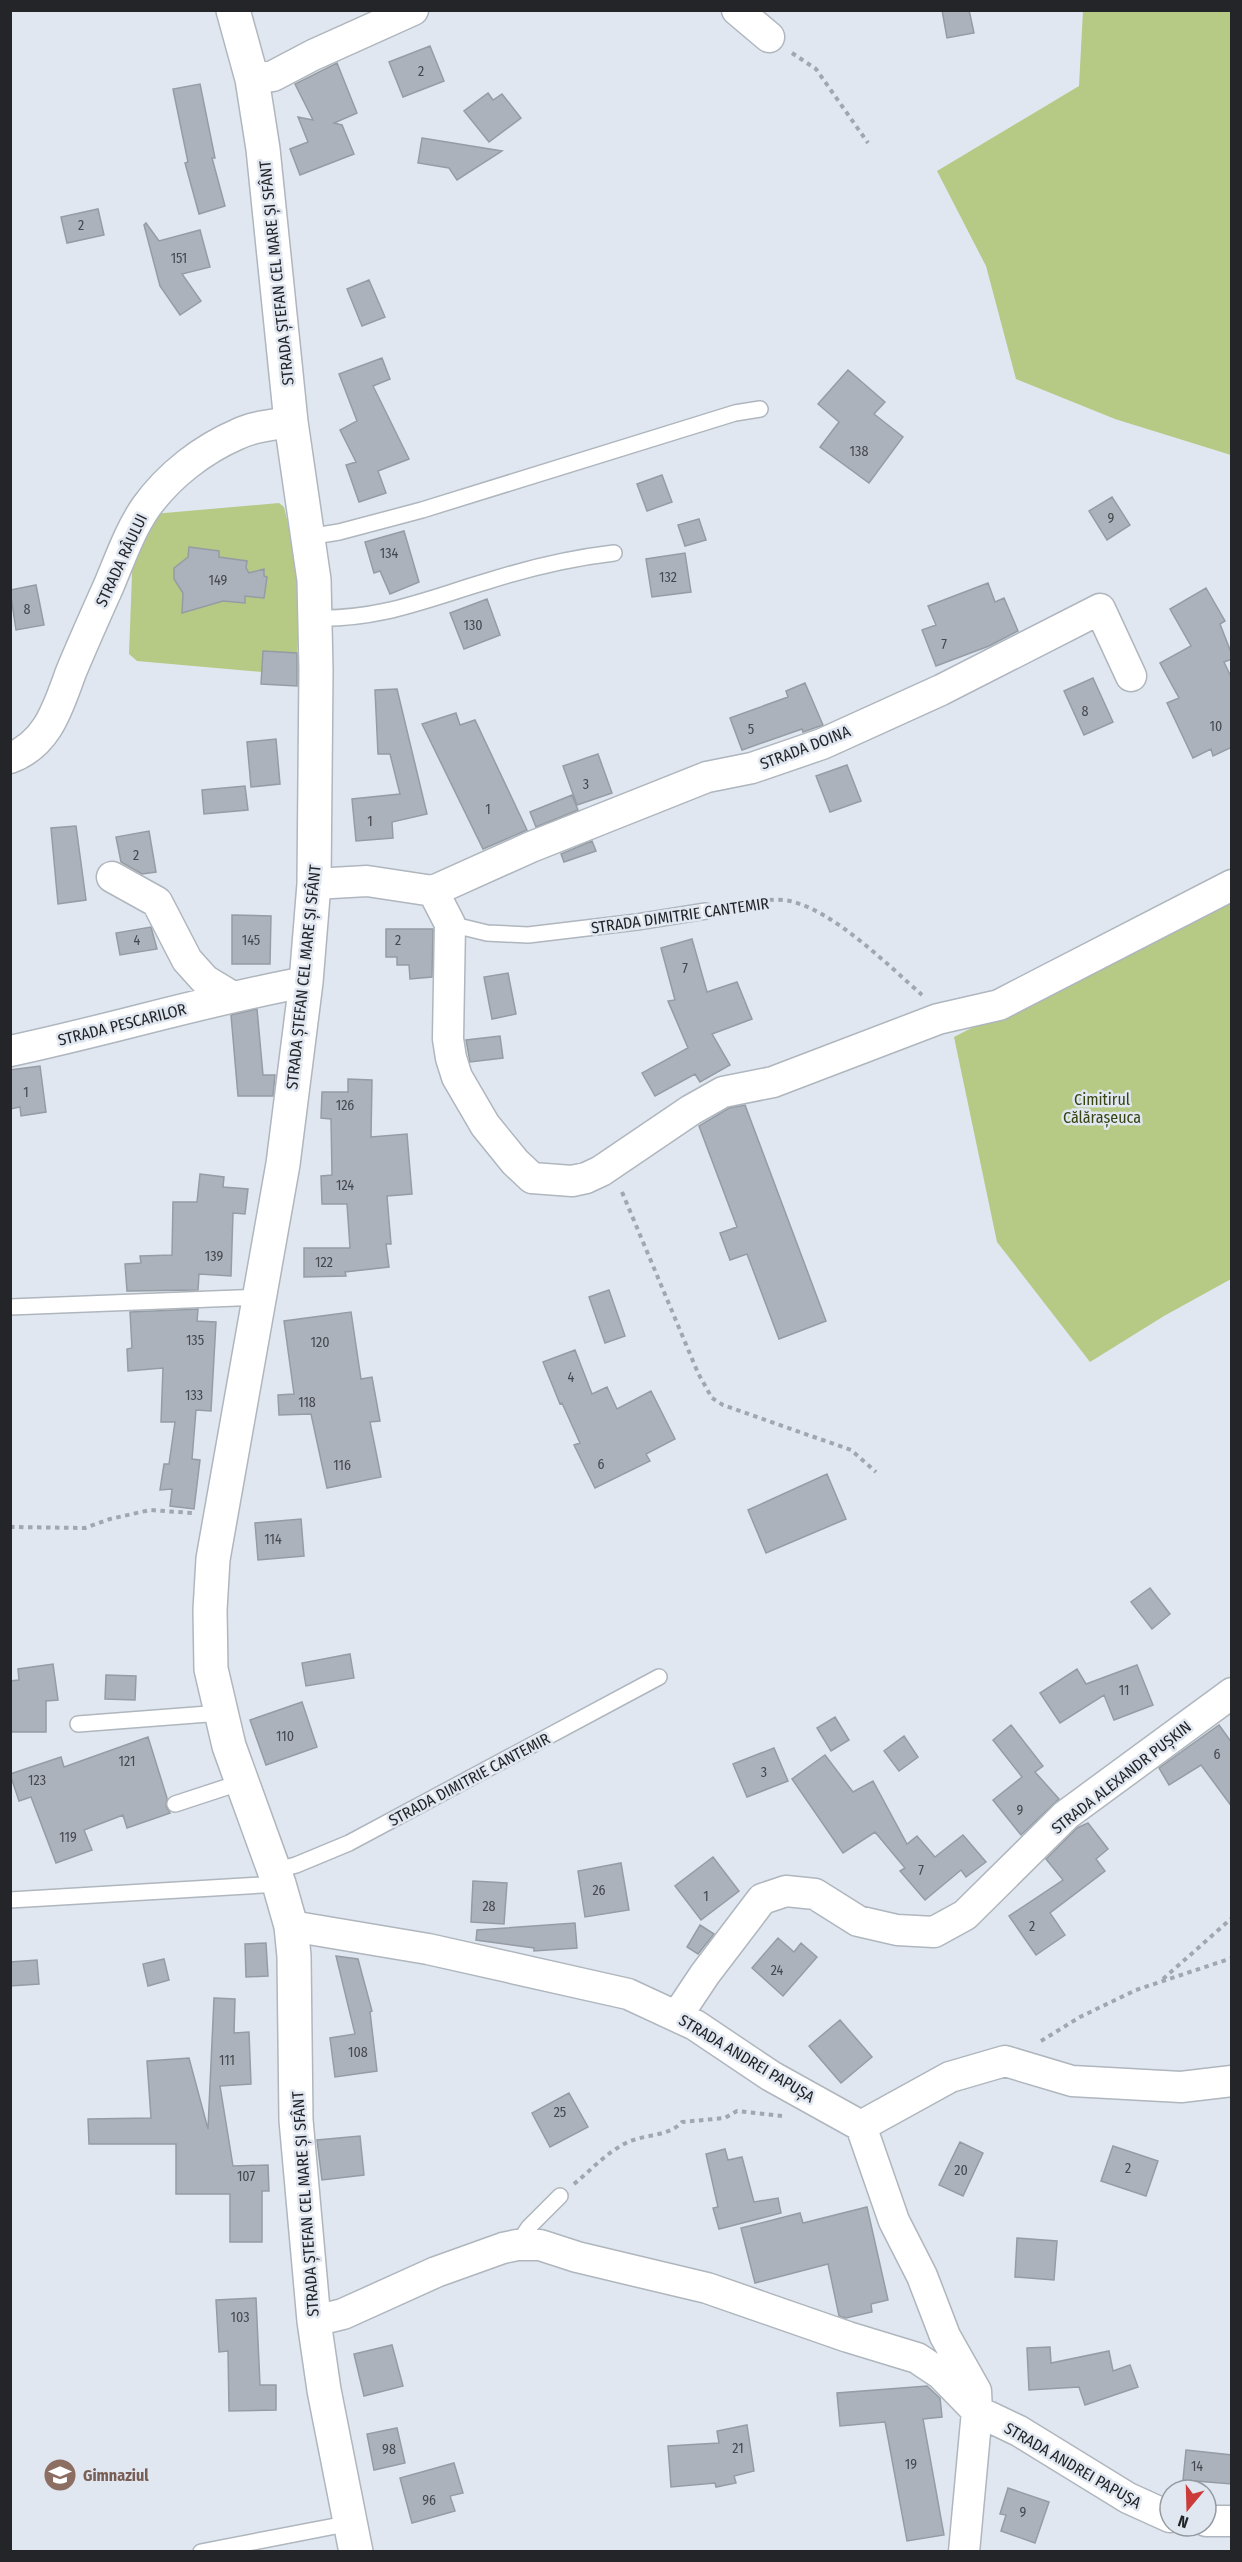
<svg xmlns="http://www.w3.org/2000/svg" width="1242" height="2562" font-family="'Fira Sans Condensed',sans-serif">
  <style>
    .green { fill: #b6c985 }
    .building { fill: #acb2bb; stroke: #959ca4; stroke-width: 1.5 }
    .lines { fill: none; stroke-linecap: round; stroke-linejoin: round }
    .service-casing { stroke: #afb6be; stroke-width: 18 }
    .minor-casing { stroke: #afb6be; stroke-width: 33 }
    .primary-casing { stroke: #afb6be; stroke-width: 36 }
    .path { stroke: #a2a7af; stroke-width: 4; stroke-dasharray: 4.5 4.5; stroke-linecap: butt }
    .service { stroke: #fff; stroke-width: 15 }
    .minor { stroke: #fff; stroke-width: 30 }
    .primary { stroke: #fff; stroke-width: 33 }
    .labels { text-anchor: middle; stroke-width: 5; stroke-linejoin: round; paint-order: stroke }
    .number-label { font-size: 14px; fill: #45484e }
    .street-label { font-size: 16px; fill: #232529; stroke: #e0e7f0 }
    .park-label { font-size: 16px; fill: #374310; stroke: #e0e7f0 }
    .education-label { font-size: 16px; font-weight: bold; fill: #785e54; stroke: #e0e7f0; text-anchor: start }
  </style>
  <rect width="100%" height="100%" fill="#e0e7f0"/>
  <path class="green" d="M 1083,11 L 1231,11 L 1231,455 L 1115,419 L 1016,379 L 986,266 L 937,171 L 1079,86 Z
    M 279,503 L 284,507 L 302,582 L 297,653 L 263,651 L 262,672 L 137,661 L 129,654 L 133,548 L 153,514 Z
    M 1231,894 L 1231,1279 L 1164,1316 L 1090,1362 L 997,1242 L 954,1037 Z"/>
  <path class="building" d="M 942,10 L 969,10 L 974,33 L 947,38 Z
    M 430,46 L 444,81 L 403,97 L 389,62 Z
    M 337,63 L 357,113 L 334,123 L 342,125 L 354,154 L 300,175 L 290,149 L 308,142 L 298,117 L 313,120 L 295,84 Z
    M 200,84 L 215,158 L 212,158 L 225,206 L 199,214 L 185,163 L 188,162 L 173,89 Z
    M 488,93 L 493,100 L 502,94 L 521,118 L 489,142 L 464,111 Z
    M 422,138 L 502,151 L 457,180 L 449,168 L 418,163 Z
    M 98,209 L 104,235 L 67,243 L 61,217 Z
    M 146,223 L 159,241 L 200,230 L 210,267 L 182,274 L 201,301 L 180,315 L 160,286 L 144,225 Z
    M 369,280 L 385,317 L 362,326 L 347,289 Z
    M 382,358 L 390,379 L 373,386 L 409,459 L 378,471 L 386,493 L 359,502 L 346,465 L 356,462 L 340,430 L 357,421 L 339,374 Z
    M 848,370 L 885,402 L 874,414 L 903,437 L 869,483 L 820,447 L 839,422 L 818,404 Z
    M 662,475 L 672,502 L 647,511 L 637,484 Z
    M 1112,497 L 1130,525 L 1107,540 L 1089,511 Z
    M 699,519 L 706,540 L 685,546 L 678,525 Z
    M 404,531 L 419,582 L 390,594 L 380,571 L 374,573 L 365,542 Z
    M 189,547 L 219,551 L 219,557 L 247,561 L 246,568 L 249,573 L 264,569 L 264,576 L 267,577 L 264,598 L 245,596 L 245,603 L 223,601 L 182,613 L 183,593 L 174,579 L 174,568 L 188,557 Z
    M 685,553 L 691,592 L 652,597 L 646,559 Z
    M 988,583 L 995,602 L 1004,598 L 1018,631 L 989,646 L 936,666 L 922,630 L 936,625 L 928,606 Z
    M 36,585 L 44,625 L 16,630 L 10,590 Z
    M 1206,588 L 1225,621 L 1220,624 L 1232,655 L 1232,659 L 1224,662 L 1232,679 L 1232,747 L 1213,756 L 1211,749 L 1193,758 L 1167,703 L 1179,698 L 1160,663 L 1191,646 L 1170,609 Z
    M 487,599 L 500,635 L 464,649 L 450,613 Z
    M 263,651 L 297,653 L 297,686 L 261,684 Z
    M 1093,678 L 1113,722 L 1084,735 L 1064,691 Z
    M 805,683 L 823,725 L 803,732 L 802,729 L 742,750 L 730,718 L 788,697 L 786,691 Z
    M 397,689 L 427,814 L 392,822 L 393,838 L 356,841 L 352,799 L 400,794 L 390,754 L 378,754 L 375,690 Z
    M 456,713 L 460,725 L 475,720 L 527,830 L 483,849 L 422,724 Z
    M 276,739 L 280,784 L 251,787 L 247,742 Z
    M 598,754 L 612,793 L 577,805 L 563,766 Z
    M 847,765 L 861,801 L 830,812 L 816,776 Z
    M 245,786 L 248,810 L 204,814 L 202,790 Z
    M 572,795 L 578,810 L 536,827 L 530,812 Z
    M 76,826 L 86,900 L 58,904 L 51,828 Z
    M 149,831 L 156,872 L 142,874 L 121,862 L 116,837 Z
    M 592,841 L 596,851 L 564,862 L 561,854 Z
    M 232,915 L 271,916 L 270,964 L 232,964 Z
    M 151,927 L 157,949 L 120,955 L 116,933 Z
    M 386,929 L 433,929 L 432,977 L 410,979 L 409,965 L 397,965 L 397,957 L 386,957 Z
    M 692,939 L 707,992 L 737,982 L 752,1019 L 712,1034 L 730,1065 L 700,1082 L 695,1074 L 655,1096 L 642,1073 L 688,1048 L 668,1001 L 675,1000 L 661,948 Z
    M 508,973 L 516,1014 L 492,1019 L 484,977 Z
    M 257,1009 L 263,1075 L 275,1075 L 273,1096 L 238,1096 L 231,1015 Z
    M 500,1036 L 503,1058 L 470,1062 L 466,1040 Z
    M 40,1066 L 46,1112 L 21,1116 L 20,1107 L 10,1109 L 10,1070 Z
    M 348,1079 L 372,1080 L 371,1137 L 407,1134 L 412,1194 L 387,1196 L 391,1244 L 386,1244 L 389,1267 L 345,1272 L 346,1276 L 304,1277 L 304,1248 L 350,1248 L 347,1204 L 322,1204 L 321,1176 L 332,1175 L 331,1119 L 321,1118 L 322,1092 L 348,1092 Z
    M 745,1105 L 826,1321 L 779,1339 L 747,1254 L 730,1260 L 720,1233 L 737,1227 L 699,1126 L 729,1108 Z
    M 200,1174 L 224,1177 L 223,1187 L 248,1189 L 245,1214 L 233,1213 L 231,1276 L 199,1274 L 198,1290 L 127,1291 L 125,1264 L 141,1263 L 140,1256 L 172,1255 L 173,1202 L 197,1202 Z
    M 609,1290 L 625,1336 L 605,1343 L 589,1297 Z
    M 198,1309 L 197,1321 L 216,1322 L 211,1411 L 196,1410 L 192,1459 L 200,1460 L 194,1509 L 170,1506 L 172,1489 L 160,1490 L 164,1464 L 169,1464 L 175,1422 L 161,1422 L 163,1368 L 128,1371 L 127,1349 L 132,1348 L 130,1312 Z
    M 351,1312 L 361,1379 L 372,1377 L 380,1421 L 370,1422 L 381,1477 L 327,1488 L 311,1414 L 279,1415 L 278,1395 L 294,1394 L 284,1321 Z
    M 575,1350 L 592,1394 L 607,1387 L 617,1409 L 651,1391 L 675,1439 L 646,1454 L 650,1461 L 595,1488 L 574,1445 L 580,1443 L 562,1403 L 560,1404 L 543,1362 Z
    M 827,1474 L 846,1519 L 766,1553 L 748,1510 Z
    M 301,1519 L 304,1556 L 258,1560 L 255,1523 Z
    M 1150,1588 L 1170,1614 L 1152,1629 L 1131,1602 Z
    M 350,1654 L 354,1678 L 306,1686 L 302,1663 Z
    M 53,1664 L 58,1700 L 46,1701 L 46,1732 L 10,1732 L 10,1681 L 19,1680 L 18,1669 Z
    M 1137,1665 L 1153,1705 L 1114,1720 L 1104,1695 L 1060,1723 L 1040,1693 L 1077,1669 L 1086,1684 Z
    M 106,1675 L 136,1676 L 135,1700 L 105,1699 Z
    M 302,1702 L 317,1747 L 266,1765 L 250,1720 Z
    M 835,1717 L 849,1740 L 831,1751 L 817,1728 Z
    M 1011,1725 L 1043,1766 L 1035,1772 L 1059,1799 L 1021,1835 L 993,1800 L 1022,1777 L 993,1740 Z
    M 1219,1725 L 1232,1743 L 1232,1807 L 1201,1765 L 1169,1785 L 1159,1768 Z
    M 904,1736 L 918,1757 L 899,1771 L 884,1751 Z
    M 148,1737 L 167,1798 L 166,1806 L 170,1813 L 127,1828 L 123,1815 L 84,1830 L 92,1850 L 56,1863 L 31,1797 L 19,1801 L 10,1774 L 61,1757 L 64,1767 Z
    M 774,1748 L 788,1781 L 747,1797 L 733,1764 Z
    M 825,1755 L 853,1792 L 873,1781 L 907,1844 L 917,1836 L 935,1857 L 963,1835 L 986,1862 L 966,1877 L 961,1870 L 925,1900 L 900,1871 L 905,1868 L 875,1832 L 843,1853 L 792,1779 Z
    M 1088,1823 L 1108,1849 L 1096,1859 L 1105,1871 L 1050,1913 L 1065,1935 L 1036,1955 L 1009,1916 L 1063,1880 L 1046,1859 L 1077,1828 Z
    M 713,1857 L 739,1891 L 701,1920 L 675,1886 Z
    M 621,1863 L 629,1910 L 585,1917 L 578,1871 Z
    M 473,1881 L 507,1883 L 504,1924 L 471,1922 Z
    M 575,1923 L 577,1948 L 534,1951 L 534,1948 L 476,1940 L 477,1930 Z
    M 700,1925 L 714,1934 L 698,1954 L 687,1947 Z
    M 778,1938 L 794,1952 L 801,1943 L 817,1957 L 783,1996 L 752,1968 Z
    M 266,1943 L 268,1976 L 246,1977 L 245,1944 Z
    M 336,1956 L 358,1959 L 372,2011 L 370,2012 L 377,2071 L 335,2077 L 330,2038 L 355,2034 Z
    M 164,1959 L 169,1980 L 148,1986 L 143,1964 Z
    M 37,1960 L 39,1984 L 10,1986 L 10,1962 Z
    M 214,1998 L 235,1999 L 234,2033 L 249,2032 L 251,2084 L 220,2086 L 233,2166 L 268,2165 L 269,2191 L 262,2191 L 262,2242 L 230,2242 L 230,2194 L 176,2194 L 176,2144 L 89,2144 L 88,2119 L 151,2118 L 147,2061 L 189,2058 L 208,2129 Z
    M 840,2020 L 872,2057 L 841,2083 L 809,2046 Z
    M 569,2093 L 588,2127 L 550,2147 L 532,2113 Z
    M 360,2136 L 364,2175 L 322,2180 L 317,2140 Z
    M 960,2142 L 983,2153 L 963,2196 L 939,2185 Z
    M 1113,2146 L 1158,2161 L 1146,2196 L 1101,2181 Z
    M 725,2149 L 728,2160 L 742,2157 L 754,2202 L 778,2198 L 781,2213 L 719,2229 L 713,2208 L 718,2207 L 706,2154 Z
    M 867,2207 L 888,2300 L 871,2304 L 872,2312 L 846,2318 L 839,2316 L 828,2264 L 755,2283 L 741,2228 L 800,2213 L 803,2223 Z
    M 1017,2238 L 1057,2241 L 1054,2280 L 1015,2277 Z
    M 256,2298 L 260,2385 L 276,2385 L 276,2410 L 229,2411 L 228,2351 L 219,2352 L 216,2300 Z
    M 392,2345 L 403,2386 L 364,2396 L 354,2354 Z
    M 1050,2347 L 1051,2363 L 1109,2351 L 1113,2371 L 1130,2365 L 1138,2387 L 1085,2405 L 1079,2387 L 1029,2390 L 1027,2348 Z
    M 927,2386 L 940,2398 L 942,2417 L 923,2419 L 944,2535 L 907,2541 L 885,2422 L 840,2426 L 837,2393 Z
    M 747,2425 L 754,2471 L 734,2476 L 736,2483 L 716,2487 L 715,2483 L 671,2487 L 668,2446 L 719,2443 L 717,2431 Z
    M 397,2428 L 405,2463 L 374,2470 L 367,2434 Z
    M 1186,2450 L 1232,2455 L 1232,2484 L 1183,2480 Z
    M 454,2463 L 463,2493 L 450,2496 L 455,2511 L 412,2523 L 400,2478 Z
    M 1008,2488 L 1049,2502 L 1035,2543 L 1001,2531 L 1006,2515 L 1000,2514 Z"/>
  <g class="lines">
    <defs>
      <path id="service" d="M 308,537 L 339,532 L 422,510 L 735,413 L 760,409
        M 315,618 C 380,620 427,599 488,581 C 529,568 571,558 614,553
        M 450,924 L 487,933 L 528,935 L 637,922 L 706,911
        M 10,1307 L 261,1297
        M 78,1724 L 221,1713
        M 175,1804 L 242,1782
        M 274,1871 L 296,1865 L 349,1843 L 659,1677
        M 10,1900 L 279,1884
        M 517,2245 L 529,2227 L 560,2196
        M 201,2552 L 351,2523"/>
      <path id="minor" d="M 737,10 L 769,37
        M 252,79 L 273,76 L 313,55 L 413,10
        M 10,758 C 48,744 58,707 71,672 C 83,643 96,614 109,585 C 120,559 130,530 146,507 C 169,475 203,449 238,434 C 254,426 274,425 291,422
        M 112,877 L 157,902 L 187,960 L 205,980 L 233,997
        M 314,884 L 367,881 L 433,891
        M 433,891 L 450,924 L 448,1039 L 451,1058 L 457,1077 L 485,1125 L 515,1162 L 532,1178 L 572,1181 L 586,1178 L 601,1171 L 691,1110 L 723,1092 L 773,1082 L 938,1019 L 999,1005 L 1232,885
        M 433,891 L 531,847 L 707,777 L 752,768 L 822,744 L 941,690 L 1100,609 L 1131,676
        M 10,1051 C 110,1030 206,1000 306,982
        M 291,1926 L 428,1949 L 628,1994 L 695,2025 L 771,2076 L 861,2126 L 894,2221 L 922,2276 L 945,2336 L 976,2391 L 977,2411 L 964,2552
        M 677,2016 L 705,1974 L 762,1899 L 786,1891 L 815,1894 L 858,1921 L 897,1930 L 934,1932 L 965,1915 L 1066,1815 L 1232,1693
        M 861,2126 L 950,2077 L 1005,2061 L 1072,2081 L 1181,2087 L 1232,2081
        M 314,2321 L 343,2314 L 436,2272 L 503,2248 L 517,2245 L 540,2245 L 577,2257 L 707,2288 L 848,2337 L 917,2358 L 941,2374 L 977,2411 L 1019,2431 L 1128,2498 L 1170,2517
        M 1206,2521 L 1232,2521"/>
      <path id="primary" d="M 233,10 L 252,79 L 263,149 L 291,422 L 314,580 L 316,670 L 314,884 L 306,982 L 283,1164 L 213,1559 L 210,1610 L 211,1669 L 229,1746 L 279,1884 L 291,1926 L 294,1956 L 296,2120 L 314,2321 L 324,2390 L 356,2552"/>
    </defs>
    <use href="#service" class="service-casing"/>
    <use href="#minor" class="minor-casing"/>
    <use href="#primary" class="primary-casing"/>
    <path class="path" d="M 792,53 L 816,69 L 868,143
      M 725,908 C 745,904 769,897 790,901 C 834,911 888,965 922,995
      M 622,1192 L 698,1373 L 712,1398 L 723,1405 L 851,1450 L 876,1472
      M 10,1527 L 85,1528 L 110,1519 L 150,1510 L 192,1513
      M 1163,1979 L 1232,1918
      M 1041,2041 L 1080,2017 L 1136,1990 L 1232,1958
      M 574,2184 C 591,2170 606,2153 626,2143 C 643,2134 669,2137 682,2122 L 725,2118 L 737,2111 L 782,2116"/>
    <use href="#service" class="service"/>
    <use href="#minor" class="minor"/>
    <use href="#primary" class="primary"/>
  </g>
  <defs>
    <symbol id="school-disc" viewBox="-11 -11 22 22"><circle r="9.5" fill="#8d6e63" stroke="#e0e7f0"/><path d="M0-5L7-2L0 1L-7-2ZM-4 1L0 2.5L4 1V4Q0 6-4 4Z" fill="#fff"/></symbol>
  </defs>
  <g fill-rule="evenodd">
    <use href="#school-disc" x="41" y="2456" width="38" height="38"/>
  </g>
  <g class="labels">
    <g class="number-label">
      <text x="421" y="76">2</text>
      <text x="81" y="230">2</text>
      <text x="179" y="263">151</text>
      <text x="859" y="456">138</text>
      <text x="1111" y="523">9</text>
      <text x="389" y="558">134</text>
      <text x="668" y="582">132</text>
      <text x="218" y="585">149</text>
      <text x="27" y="614">8</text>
      <text x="473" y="630">130</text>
      <text x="944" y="649">7</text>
      <text x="1085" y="716">8</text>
      <text x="1216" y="731">10</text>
      <text x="751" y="734">5</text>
      <text x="586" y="789">3</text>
      <text x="488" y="814">1</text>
      <text x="370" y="826">1</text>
      <text x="136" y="860">2</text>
      <text x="137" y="945">4</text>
      <text x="251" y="945">145</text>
      <text x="398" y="945">2</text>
      <text x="685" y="973">7</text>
      <text x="26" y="1097">1</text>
      <text x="345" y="1110">126</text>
      <text x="345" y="1190">124</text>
      <text x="214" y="1261">139</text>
      <text x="324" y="1267">122</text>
      <text x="195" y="1345">135</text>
      <text x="320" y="1347">120</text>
      <text x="571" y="1382">4</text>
      <text x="194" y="1400">133</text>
      <text x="307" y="1407">118</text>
      <text x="601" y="1469">6</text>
      <text x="342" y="1470">116</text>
      <text x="273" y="1544">114</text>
      <text x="1124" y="1695">11</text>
      <text x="285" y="1741">110</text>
      <text x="1217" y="1759">6</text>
      <text x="127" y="1766">121</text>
      <text x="764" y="1777">3</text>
      <text x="37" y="1785">123</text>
      <text x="1020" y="1815">9</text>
      <text x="68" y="1842">119</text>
      <text x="921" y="1875">7</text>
      <text x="599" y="1895">26</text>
      <text x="706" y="1901">1</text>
      <text x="489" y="1911">28</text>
      <text x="1032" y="1931">2</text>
      <text x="777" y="1975">24</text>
      <text x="358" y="2057">108</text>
      <text x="227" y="2065">111</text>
      <text x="560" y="2117">25</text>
      <text x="1128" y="2173">2</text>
      <text x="961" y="2175">20</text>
      <text x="246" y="2181">107</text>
      <text x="240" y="2322">103</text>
      <text x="738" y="2453">21</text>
      <text x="389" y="2454">98</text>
      <text x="911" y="2469">19</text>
      <text x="1197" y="2471">14</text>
      <text x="429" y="2505">96</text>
      <text x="1023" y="2517">9</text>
    </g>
    <g class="street-label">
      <text transform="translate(276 273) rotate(-96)" y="6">STRADA ȘTEFAN CEL MARE ȘI SFÂNT</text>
      <text transform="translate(121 560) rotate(-65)" y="6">STRADA RÂULUI</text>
      <text transform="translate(805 747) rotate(-21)" y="6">STRADA DOINA</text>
      <text transform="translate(680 915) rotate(-8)" y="6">STRADA DIMITRIE CANTEMIR</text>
      <text transform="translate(303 977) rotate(-84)" y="6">STRADA ȘTEFAN CEL MARE ȘI SFÂNT</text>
      <text transform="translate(122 1024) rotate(-14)" y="6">STRADA PESCARILOR</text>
      <text transform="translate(1121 1777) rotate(-38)" y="6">STRADA ALEXANDR PUȘKIN</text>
      <text transform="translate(469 1779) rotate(-28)" y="6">STRADA DIMITRIE CANTEMIR</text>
      <text transform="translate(747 2058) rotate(31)" y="6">STRADA ANDREI PAPUȘA</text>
      <text transform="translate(305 2204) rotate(-94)" y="6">STRADA ȘTEFAN CEL MARE ȘI SFÂNT</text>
      <text transform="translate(1073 2465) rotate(30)" y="6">STRADA ANDREI PAPUȘA</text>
    </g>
    <g class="park-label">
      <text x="1102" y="1105">Cimitirul<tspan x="1102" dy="18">Călărașeuca</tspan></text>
    </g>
    <g class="education-label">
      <text x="83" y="2481">Gimnaziul</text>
    </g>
  </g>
  <rect width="1242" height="2562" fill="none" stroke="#232529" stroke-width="24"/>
  <g transform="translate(1188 2508) rotate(199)"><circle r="28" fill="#e0e7f0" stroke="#9499a0" stroke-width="1.5"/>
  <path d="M0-4.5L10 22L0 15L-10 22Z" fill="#ca3b39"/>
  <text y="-9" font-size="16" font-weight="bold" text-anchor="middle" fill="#232529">N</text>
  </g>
</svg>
